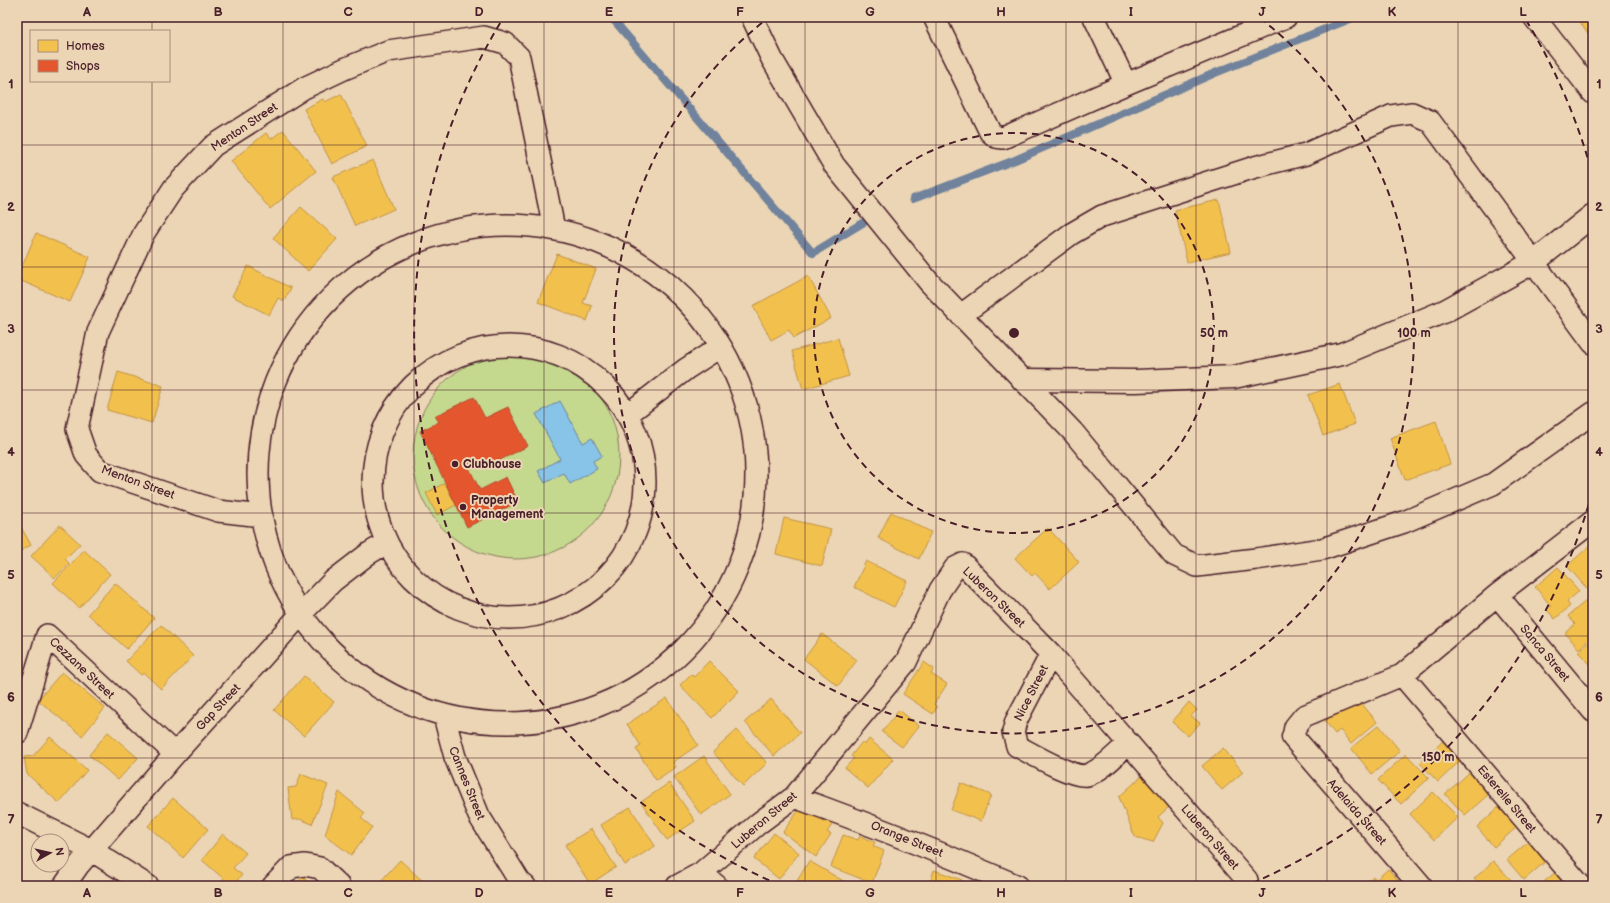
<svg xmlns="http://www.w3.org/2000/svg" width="1610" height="903" font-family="'Balsamiq Sans',sans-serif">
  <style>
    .green { fill: #c4d98e; stroke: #877c5c }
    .water { fill: #87c4e7; stroke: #6f829c }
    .homes { fill: #f2c14e; stroke: #c09044 }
    .shops { fill: #e4572e; stroke: #b6462d }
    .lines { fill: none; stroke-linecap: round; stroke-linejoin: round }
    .stream { stroke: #6f829c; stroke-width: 8 }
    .street-casing { stroke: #4a1f2b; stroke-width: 24 }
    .secondary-casing { stroke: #4a1f2b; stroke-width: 25 }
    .street { stroke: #ebd5b4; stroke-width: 21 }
    .secondary { stroke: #ebd5b4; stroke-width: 22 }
    .grid { fill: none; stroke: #4a1f2b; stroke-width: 1; stroke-opacity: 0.55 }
    .ring { fill: none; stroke: #4a1f2b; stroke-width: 2; stroke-dasharray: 7 5 }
    .poi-dot { fill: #4a1f2b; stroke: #ebd5b4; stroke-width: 1.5 }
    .labels { text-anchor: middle; stroke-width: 4; stroke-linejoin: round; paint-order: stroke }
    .street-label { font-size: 12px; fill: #4a1f2b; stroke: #ebd5b4 }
    .poi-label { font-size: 12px; font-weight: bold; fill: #4a1f2b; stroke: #ebd5b4; text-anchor: start }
    .centre { fill: #4a1f2b; stroke: #ebd5b4; stroke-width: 2 }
    .ring-label { font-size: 12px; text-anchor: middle; font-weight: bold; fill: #4a1f2b; stroke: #ebd5b4; stroke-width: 4; stroke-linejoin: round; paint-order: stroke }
    .neatline { fill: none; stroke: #4a1f2b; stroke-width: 1.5 }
    .grid-label { font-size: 13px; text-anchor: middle; font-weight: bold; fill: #4a1f2b }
  </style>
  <rect width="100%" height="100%" fill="#ebd5b4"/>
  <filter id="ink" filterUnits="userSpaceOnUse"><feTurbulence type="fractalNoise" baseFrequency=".025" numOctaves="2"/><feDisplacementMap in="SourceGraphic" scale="8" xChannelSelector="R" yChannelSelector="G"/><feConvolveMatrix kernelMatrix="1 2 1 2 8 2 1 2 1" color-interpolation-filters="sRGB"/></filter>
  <g filter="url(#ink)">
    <path class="green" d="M413 456a103 103 0 1 1 206 0a103 103 0 1 1-206 0Z"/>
    <path class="water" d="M 560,401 L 583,443 L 592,438 L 602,456 L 593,461 L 597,469 L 570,484 L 564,473 L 545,483 L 538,471 L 560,459 L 536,414 Z"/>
    <path class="homes" d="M 1576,17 L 1593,17 L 1593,40 Z
      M 341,94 L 367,146 L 332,164 L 304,109 L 323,99 L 325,102 Z
      M 283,130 L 316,171 L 270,209 L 231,161 L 266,133 L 271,139 Z
      M 373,160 L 394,209 L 355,226 L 333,177 Z
      M 1219,200 L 1231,252 L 1187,262 L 1175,210 Z
      M 301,207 L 337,239 L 308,271 L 273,238 Z
      M 36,233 L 90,257 L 70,302 L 17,279 Z
      M 557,254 L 596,269 L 583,303 L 592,306 L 587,321 L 538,302 Z
      M 248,266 L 291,288 L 284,301 L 278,298 L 269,315 L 232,296 Z
      M 808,276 L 831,318 L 794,338 L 789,330 L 771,340 L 753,306 Z
      M 838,338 L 849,376 L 803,389 L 792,351 Z
      M 118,372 L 163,386 L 152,423 L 107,410 Z
      M 1340,384 L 1355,424 L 1323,436 L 1308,395 Z
      M 1436,421 L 1450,464 L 1405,480 L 1390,438 Z
      M 445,483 L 456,505 L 437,515 L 426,493 Z
      M 891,512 L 931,532 L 919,559 L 878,538 Z
      M 784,518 L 831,529 L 822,566 L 776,554 Z
      M 17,520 L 31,545 L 17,553 Z
      M 60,525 L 80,544 L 65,559 L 69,563 L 55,578 L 31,556 Z
      M 1048,528 L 1079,562 L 1050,589 L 1035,573 L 1032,576 L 1015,558 Z
      M 1593,543 L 1593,589 L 1590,592 L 1567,566 Z
      M 84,550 L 110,574 L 79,608 L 53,583 Z
      M 866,561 L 907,581 L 894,607 L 854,587 Z
      M 1558,567 L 1579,591 L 1567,602 L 1570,606 L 1555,619 L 1547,610 L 1551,606 L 1535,587 Z
      M 115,583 L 154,618 L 127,649 L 88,614 Z
      M 1587,600 L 1593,606 L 1593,635 L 1579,649 L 1565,633 L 1575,624 L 1568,616 Z
      M 161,625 L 193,656 L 161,689 L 144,673 L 141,675 L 126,661 Z
      M 822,634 L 857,660 L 838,686 L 804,659 Z
      M 1593,638 L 1593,667 L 1578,652 Z
      M 709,661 L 739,691 L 712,718 L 680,685 L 691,674 L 694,677 Z
      M 924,662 L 934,669 L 931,674 L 947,684 L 934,704 L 937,707 L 933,714 L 903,694 Z
      M 62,672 L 105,708 L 82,736 L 38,700 Z
      M 304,676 L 334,702 L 304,736 L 274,710 Z
      M 667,698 L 698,745 L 673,762 L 676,767 L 656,780 L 636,749 L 641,746 L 627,724 Z
      M 1357,698 L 1377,722 L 1351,744 L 1340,730 L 1335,734 L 1325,721 L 1342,707 Z
      M 771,699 L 800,733 L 774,756 L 745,722 Z
      M 1189,702 L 1197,710 L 1191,716 L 1200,723 L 1188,736 L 1172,722 Z
      M 899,710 L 919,726 L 902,747 L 882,732 Z
      M 1379,725 L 1400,751 L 1372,774 L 1351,748 Z
      M 737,730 L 767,763 L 743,786 L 713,752 Z
      M 108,732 L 138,758 L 118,780 L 89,755 Z
      M 50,737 L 87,770 L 59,803 L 27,774 L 24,757 L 33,756 Z
      M 869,739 L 893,759 L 868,788 L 845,768 L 854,758 L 851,756 L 862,742 L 865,745 Z
      M 1445,739 L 1463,758 L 1438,782 L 1420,763 Z
      M 1223,748 L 1243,772 L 1222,790 L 1202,766 Z
      M 1406,754 L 1429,778 L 1401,804 L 1378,780 Z
      M 704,756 L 730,794 L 701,815 L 674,777 Z
      M 1470,772 L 1489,794 L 1465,815 L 1445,794 Z
      M 301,774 L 328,785 L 312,824 L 300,819 L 292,820 L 288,788 L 296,787 Z
      M 1144,774 L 1172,804 L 1158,817 L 1163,823 L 1153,842 L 1135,837 L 1119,797 Z
      M 669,783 L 695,821 L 667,840 L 641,802 Z
      M 961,783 L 991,795 L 981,821 L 951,810 Z
      M 339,792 L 365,813 L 361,818 L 372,827 L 351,855 L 325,835 Z
      M 1433,792 L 1458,817 L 1434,840 L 1410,814 Z
      M 173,798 L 208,829 L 183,858 L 148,826 Z
      M 1500,806 L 1517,827 L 1494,847 L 1477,827 Z
      M 630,807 L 655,846 L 625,865 L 601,825 Z
      M 801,807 L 813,816 L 816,813 L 832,825 L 827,832 L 831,834 L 816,857 L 783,832 Z
      M 591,829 L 616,867 L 590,884 L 565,845 Z
      M 774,833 L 799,853 L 779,879 L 754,859 Z
      M 223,834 L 246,853 L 233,868 L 242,875 L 232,886 L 202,860 Z
      M 843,835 L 858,840 L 860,836 L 875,842 L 873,846 L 884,851 L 872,883 L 831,867 Z
      M 1529,841 L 1546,861 L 1524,880 L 1507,860 Z
      M 400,860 L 427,885 L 426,886 L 383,886 L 379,883 Z
      M 809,861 L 845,882 L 842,886 L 794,886 Z
      M 1493,861 L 1514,883 L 1511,886 L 1481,886 L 1474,879 Z
      M 1388,869 L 1403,886 L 1365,886 L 1364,885 L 1373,877 L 1377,879 Z
      M 934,870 L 962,880 L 960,886 L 929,886 Z
      M 1557,871 L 1570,886 L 1539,886 Z
      M 303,877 L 312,886 L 293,886 Z
      M 972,881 L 985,886 L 971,886 Z"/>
    <path class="shops" d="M 474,397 L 485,418 L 508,407 L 528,446 L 486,467 L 481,461 L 468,466 L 480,490 L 506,477 L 518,502 L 467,527 L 420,431 L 439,422 L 435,416 Z"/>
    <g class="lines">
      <path class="stream" d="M 611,17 L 813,253 L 869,219
        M 913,199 L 1015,160 L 1215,73 L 1355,17"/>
      <defs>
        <path id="street" d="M 752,17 L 772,59 L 834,165 L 929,282 L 1073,432 L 1174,555 L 1197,566 L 1256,559 L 1322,549 L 1404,522 L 1493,484 L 1593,413
          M 934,17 L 990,132 L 996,137 L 1003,138 L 1126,84 L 1286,17
          M 1094,17 L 1126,84
          M 1534,17 L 1593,93
          M258 474a249 249 0 1 1 498 0a249 249 0 1 1-498 0Z
          M 961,315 L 1071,234 L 1102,216 L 1255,167 L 1306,154 L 1391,116 L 1412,113 L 1430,121 L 1593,343
          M373 482a136 136 0 1 1 272 0a136 136 0 1 1-272 0Z
          M 628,414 L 686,369 L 720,347
          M 262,516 L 218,511 L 100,471 L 86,455 L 77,429 L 98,332 L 144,233 L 173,189 L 213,146 L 304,88 L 344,69 L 388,51 L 484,37 L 505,43 L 519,57 L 554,229
          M 1497,595 L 1593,711
          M 1051,654 L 1016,721 L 1013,732 L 1017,746 C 1030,753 1075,779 1087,775 C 1103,770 1117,753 1129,743
          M 1402,675 L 1581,886
          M 444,716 L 455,757 L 479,816 L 520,882 L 525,886
          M 17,733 L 47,635 L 175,754
          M 1293,737 L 1295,727 L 1304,716 L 1402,675 L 1497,595 L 1593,521
          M 794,797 C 870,824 944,854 1018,886
          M 17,813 L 91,850 L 148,886
          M 701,873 L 717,886
          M 64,886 L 78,866 L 175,754 L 301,614 L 333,581 L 368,554 L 386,543
          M 273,886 L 291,867 L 305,865 L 320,868 L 339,886
          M 677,886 L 701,873 L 759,823 L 794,797 L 906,662 L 940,590 L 955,568 L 963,564 L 1051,654 L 1247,880 L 1248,886"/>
        <path id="secondary" d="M 1023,380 L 1136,381 L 1234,377 L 1342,354 L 1445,311 L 1534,262 L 1593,215
          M 1293,737 L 1421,886"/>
      </defs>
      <use href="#street" class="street-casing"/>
      <use href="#secondary" class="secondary-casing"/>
      <use href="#street" class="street"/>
      <use href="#secondary" class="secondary"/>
    </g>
  </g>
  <path class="grid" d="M 152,17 L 152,31M 283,17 L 283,886M 414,17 L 414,886M 544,17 L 544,886M 674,17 L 674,886M 805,17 L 805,886M 936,17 L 936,886M 1066,17 L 1066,886M 1196,17 L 1196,886M 1327,17 L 1327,886M 1458,17 L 1458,886M 152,81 L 152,886M 17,145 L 1593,145M 17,267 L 1593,267M 17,390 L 1593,390M 17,513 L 1593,513M 17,636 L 1593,636M 17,758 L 1593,758"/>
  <g class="ring">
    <circle cx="1014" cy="333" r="200"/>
    <path d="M1260 18A400 400 0 1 1 768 18"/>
    <path d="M1592 493A600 600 0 0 1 1248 885M780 885A600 600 0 0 1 502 20M1526 20A600 600 0 0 1 1592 173"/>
  </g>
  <g class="poi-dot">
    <circle cx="455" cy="464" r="4"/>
    <circle cx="463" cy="507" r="4"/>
  </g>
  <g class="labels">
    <g class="street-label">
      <text transform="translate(244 127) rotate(-34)" y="4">Menton Street</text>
      <text transform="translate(138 482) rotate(20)" y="4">Menton Street</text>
      <text transform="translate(994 597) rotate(44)" y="4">Luberon Street</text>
      <text transform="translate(1545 653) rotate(50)" y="4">Sanca Street</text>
      <text transform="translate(82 668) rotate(43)" y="4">Cezzane Street</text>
      <text transform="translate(1031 693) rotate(-63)" y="4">Nice Street</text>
      <text transform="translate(218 707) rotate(-47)" y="4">Gap Street</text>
      <text transform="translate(467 783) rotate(68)" y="4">Cannes Street</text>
      <text transform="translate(1507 799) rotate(50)" y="4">Esterelle Street</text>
      <text transform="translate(1357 812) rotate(49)" y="4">Adelaida Street</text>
      <text transform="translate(764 820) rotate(-40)" y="4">Luberon Street</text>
      <text transform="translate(1210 837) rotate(49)" y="4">Luberon Street</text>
      <text transform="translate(907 839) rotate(22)" y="4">Orange Street</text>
    </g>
    <g class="poi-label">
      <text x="463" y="468">Clubhouse</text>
      <text x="471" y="504">Property<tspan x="471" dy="14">Management</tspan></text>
    </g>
  </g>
  <circle cx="1014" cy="333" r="6" class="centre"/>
  <g class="ring-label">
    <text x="1214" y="337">50 m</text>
    <text x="1414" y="337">100 m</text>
    <text x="1438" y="761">150 m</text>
  </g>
  <rect width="1610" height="903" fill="none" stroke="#ebd5b4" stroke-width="44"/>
  <rect x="30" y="30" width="140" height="52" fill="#ebd5b4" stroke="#ab8c7d"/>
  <rect x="38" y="40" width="20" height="12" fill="#f2c14e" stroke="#ab8c7d"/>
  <text x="66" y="50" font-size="12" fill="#4a1f2b">Homes</text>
  <rect x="38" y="60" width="20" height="12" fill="#e4572e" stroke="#ab8c7d"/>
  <text x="66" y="70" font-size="12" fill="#4a1f2b">Shops</text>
  <g transform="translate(50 853) rotate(82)"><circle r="19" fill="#ebd5b4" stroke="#ab8c7d"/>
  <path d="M0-3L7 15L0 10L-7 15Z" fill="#4a1f2b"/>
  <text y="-6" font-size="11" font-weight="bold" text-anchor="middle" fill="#4a1f2b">N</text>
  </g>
  <rect x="22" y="22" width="1566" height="859" class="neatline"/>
  <g class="grid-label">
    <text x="87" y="16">A</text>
    <text x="218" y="16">B</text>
    <text x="348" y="16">C</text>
    <text x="479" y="16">D</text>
    <text x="609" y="16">E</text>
    <text x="740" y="16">F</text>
    <text x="870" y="16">G</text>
    <text x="1001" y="16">H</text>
    <text x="1131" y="16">I</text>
    <text x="1262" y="16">J</text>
    <text x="1392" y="16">K</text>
    <text x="1523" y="16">L</text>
    <text x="11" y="88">1</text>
    <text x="1599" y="88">1</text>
    <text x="11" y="211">2</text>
    <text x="1599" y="211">2</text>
    <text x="11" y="333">3</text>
    <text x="1599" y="333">3</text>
    <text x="11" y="456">4</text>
    <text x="1599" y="456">4</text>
    <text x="11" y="579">5</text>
    <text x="1599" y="579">5</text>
    <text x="11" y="701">6</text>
    <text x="1599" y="701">6</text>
    <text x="11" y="824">7</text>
    <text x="1599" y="824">7</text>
    <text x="87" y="897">A</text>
    <text x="218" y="897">B</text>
    <text x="348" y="897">C</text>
    <text x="479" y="897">D</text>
    <text x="609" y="897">E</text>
    <text x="740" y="897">F</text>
    <text x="870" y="897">G</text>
    <text x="1001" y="897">H</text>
    <text x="1131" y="897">I</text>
    <text x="1262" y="897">J</text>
    <text x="1392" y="897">K</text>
    <text x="1523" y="897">L</text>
  </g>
</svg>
